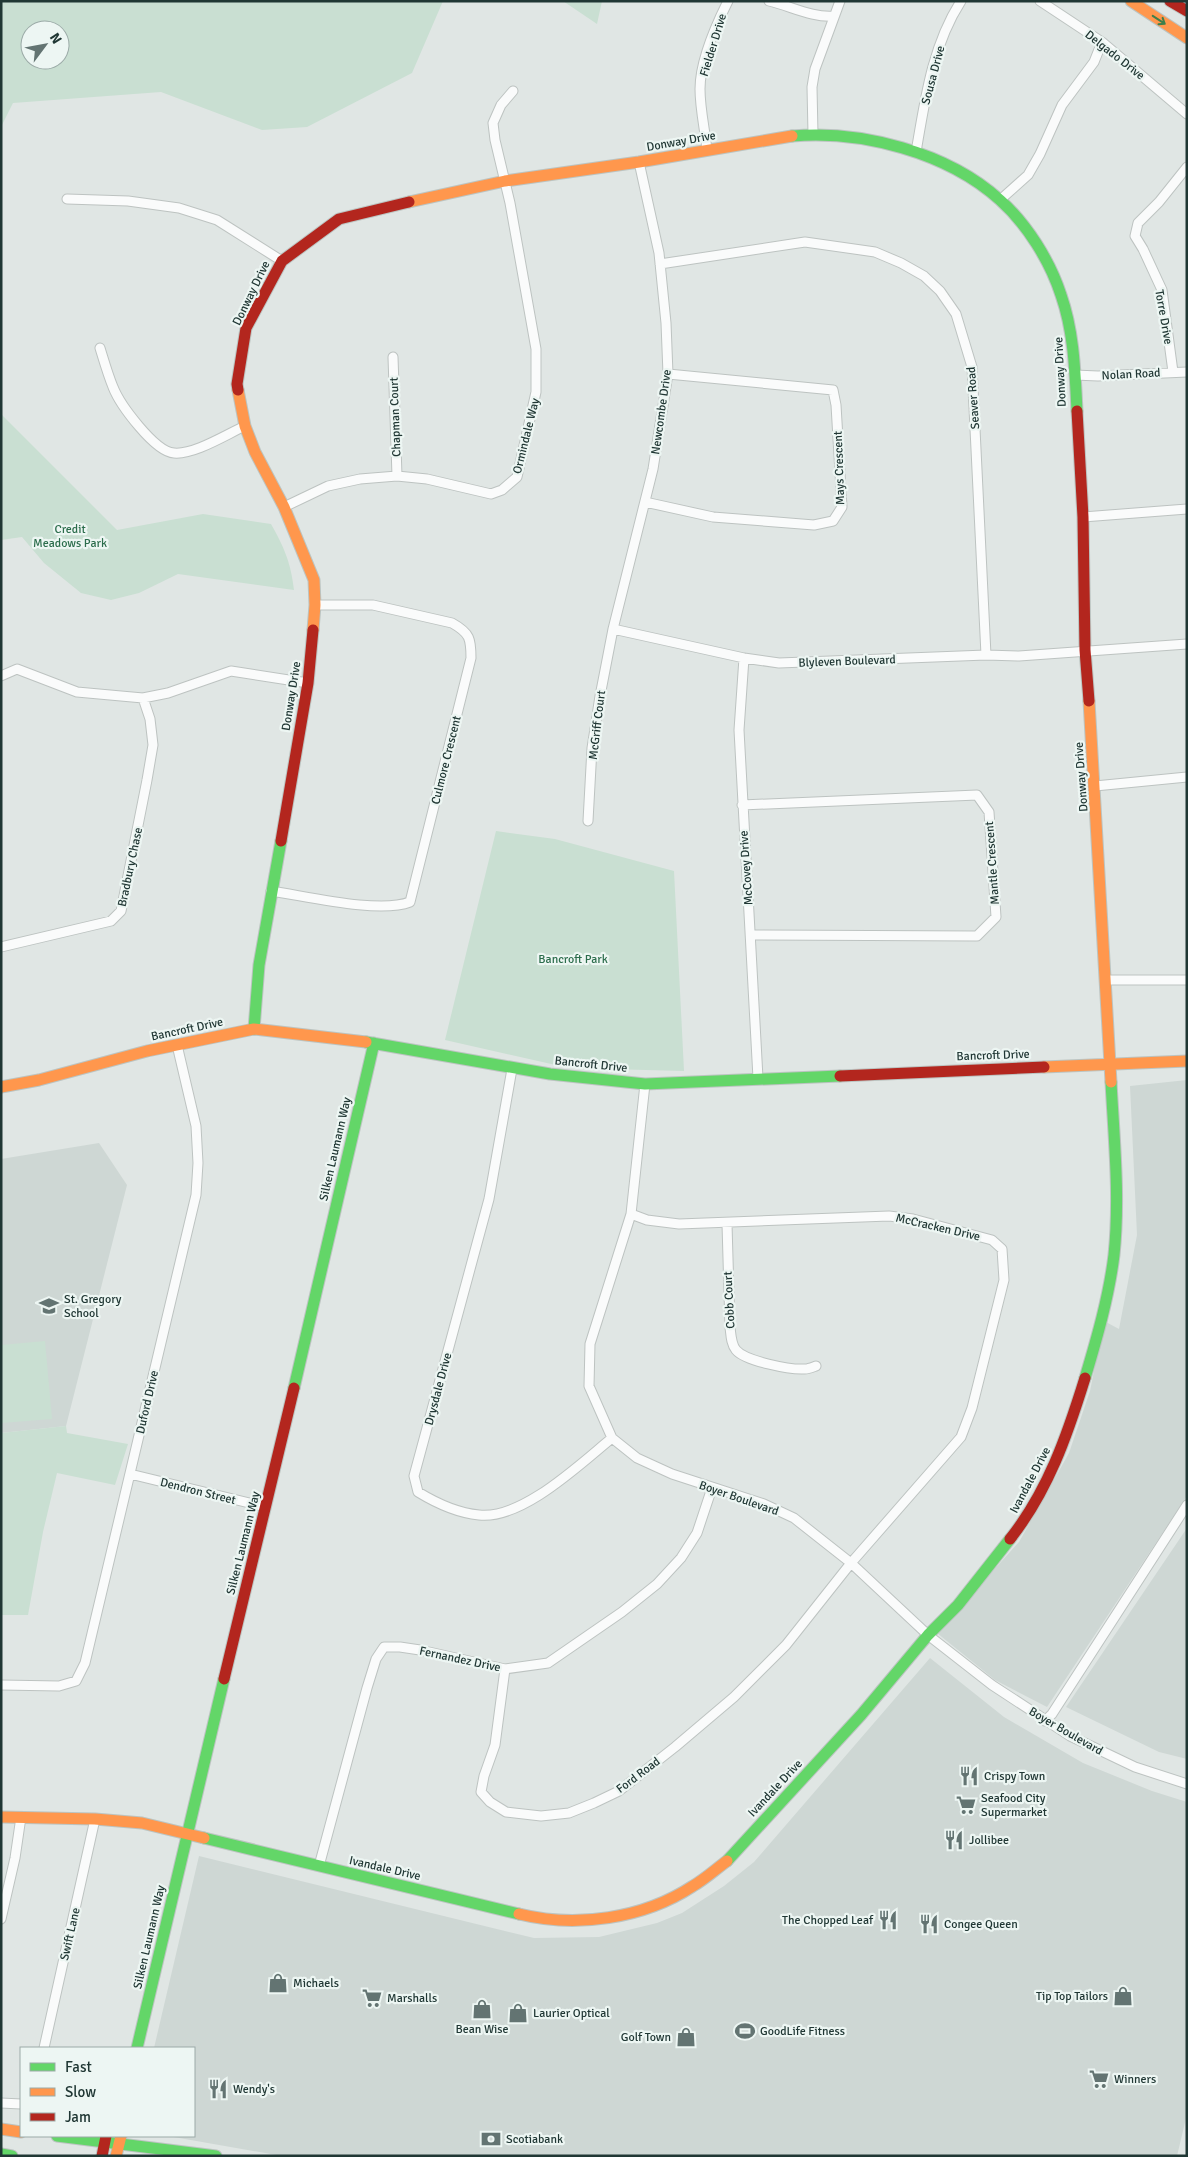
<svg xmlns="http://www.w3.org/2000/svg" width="1188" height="2157" font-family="Signika,sans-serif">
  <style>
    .built { fill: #ced7d4 }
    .green { fill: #c9dfd2; fill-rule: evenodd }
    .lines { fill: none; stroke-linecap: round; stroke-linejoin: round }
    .street-casing { stroke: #bdc3c1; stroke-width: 11 }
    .fast-casing { stroke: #bcc4c1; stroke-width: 13 }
    .slow-casing { stroke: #bcc4c1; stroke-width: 13 }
    .jam-casing { stroke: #bcc4c1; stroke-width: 13 }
    .street { stroke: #fafbfb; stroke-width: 9 }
    .fast { stroke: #63d668; stroke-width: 11 }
    .slow { stroke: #ff974d; stroke-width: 11 }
    .jam { stroke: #b3261e; stroke-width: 11 }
    .oneway { stroke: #3e7f4b }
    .labels { text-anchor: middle; stroke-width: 4.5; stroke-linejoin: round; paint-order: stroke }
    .street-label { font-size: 12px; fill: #203734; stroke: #edf6f3 }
    .park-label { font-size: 12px; fill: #2c6d4c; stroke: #edf6f3 }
    .poi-label { font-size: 12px; fill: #203734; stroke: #edf6f3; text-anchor: start }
  </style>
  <rect width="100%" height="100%" fill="#e0e6e4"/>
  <path class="built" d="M 1187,1080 L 1187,1496 L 1047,1707 L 995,1680 L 937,1633 L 1019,1542 L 1069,1453 L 1090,1391 L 1104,1321 L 1119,1329 L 1137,1235 L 1130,1086 Z
    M 99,1143 L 127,1185 L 66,1426 L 1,1433 L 1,1159 Z
    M 1187,1528 L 1187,1759 L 1159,1752 L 1066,1707 Z
    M 930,1658 L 1004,1717 L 1083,1763 L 1152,1791 L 1187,1802 L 1187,2114 L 1177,2156 L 282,2156 L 168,2136 L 194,2136 L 194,2048 L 154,2048 L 199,1856 L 534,1938 L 599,1937 L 657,1923 L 682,1913 L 724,1886 L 754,1862 Z"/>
  <path class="green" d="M 1,1 L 443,1 L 412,73 L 307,127 L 262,130 L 161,92 L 13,103 L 1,127 ZM 30,30 L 60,30 L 60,60 L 30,60 Z
    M 563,1 L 602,1 L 597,24 Z
    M 1,414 L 117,530 L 203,514 L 271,524 C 284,547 291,563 294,590 L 178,574 L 139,593 L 111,600 L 81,593 L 44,563 L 22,537 L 1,540 Z
    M 496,831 L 555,839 L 674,871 L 684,1071 L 569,1068 L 445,1040 Z
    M 45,1341 L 52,1419 L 1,1423 L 1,1345 Z
    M 66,1426 L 67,1433 L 128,1444 L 115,1485 L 57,1473 L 43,1532 L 28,1615 L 1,1615 L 1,1433 Z"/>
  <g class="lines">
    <defs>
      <path id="street" d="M 769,1 C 791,6 812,18 834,16
        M 1040,1 L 1102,42 L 1187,114
        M 813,134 L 812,87 L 815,69 L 840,1
        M 707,150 C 705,130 700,109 700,89 C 700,62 716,25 728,1
        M 916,152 C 925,100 932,46 961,1
        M 67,199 L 128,201 L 179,208 L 217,220 L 282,261
        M 1000,200 L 1028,175 L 1040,154 L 1062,105 L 1094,62 L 1102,42
        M 660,264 L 805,242 L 875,252 L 901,263 L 924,276 L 940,291 L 956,314 L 972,367 L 986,655
        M 100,348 C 104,361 108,375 113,387 C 120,405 155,452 174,453 C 194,455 227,434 245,426
        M 393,357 L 397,476
        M 1173,372 L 1162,290 L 1143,249 L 1135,236 L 1138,223 L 1159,202 L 1187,167
        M 1075,375 L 1098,376 L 1187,372
        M 645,502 L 713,517 L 814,525 L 833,521 L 842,507 L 836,405 L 833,390 L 668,374
        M 284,507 L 328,486 L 360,479 L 397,476 L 427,479 L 491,494 L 502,490 L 517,477 L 536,392 L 536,349 L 510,203 L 495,140 L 493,123 L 501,105 L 513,91
        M 1083,517 L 1187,509
        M 613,629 L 744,658 L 779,663 L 986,655 L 1019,656 L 1187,644
        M 744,658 L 739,730 L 758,1078
        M 1,676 L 17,669 L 77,692 L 143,698 L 168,693 L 231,671 L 308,683
        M 1095,786 L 1187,777
        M 742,805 L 977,795 L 989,812 L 996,917 L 977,936 L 751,935
        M 588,821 L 592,748 L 600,696 L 613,629 L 653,469 L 668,374 L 666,323 L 659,253 L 639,162
        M 271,891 C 306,896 379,914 410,902 L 471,658 C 471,639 470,633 452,623 L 373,605 L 315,605
        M 1,947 L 111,921 L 121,911 L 147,780 L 153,745 L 150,719 L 143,698
        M 1106,980 L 1187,980
        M 512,1069 L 489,1199 L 414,1476 L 418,1492 C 436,1503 458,1513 479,1515 C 522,1520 580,1464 612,1438
        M 645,1084 L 631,1214 L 590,1344 L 589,1386 L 612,1438 L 637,1458 L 672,1474 L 764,1504 L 794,1518 L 851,1563 L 928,1635 L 992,1685 L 1070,1736 L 1135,1767 L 1187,1784
        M 727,1224 L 730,1327 C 731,1335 731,1344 736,1350 C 745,1361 790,1370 805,1369 C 808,1369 813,1367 816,1366
        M 130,1474 L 266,1507
        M 505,1669 L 495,1745 L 484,1776 L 481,1792 L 490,1802 L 506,1812 L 541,1816 L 569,1813 L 594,1803 L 619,1791 L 675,1747 L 734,1697 L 786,1645 L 851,1563 L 961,1437 L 972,1408 L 1004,1280 L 1002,1249 L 992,1240 L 913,1219 L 889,1216 L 679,1224 L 647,1220 L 631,1214
        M 1,1685 L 59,1686 L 76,1681 L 85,1663 L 196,1195 L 198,1163 L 196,1126 L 177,1045
        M 1045,1721 L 1052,1714 L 1187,1505
        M 319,1866 L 367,1688 L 376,1659 L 384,1647 L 400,1647 L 420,1650 L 505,1669 L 548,1663 L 622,1612 L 657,1584 L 681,1558 L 697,1533 L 712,1488
        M 1,1919 L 15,1858 L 21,1817
        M 44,2048 L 95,1819
        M 1,2103 L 21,2104"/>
      <path id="fast" d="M 792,136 C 861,130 947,152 1000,200 C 1027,224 1050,261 1061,295 C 1074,332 1075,371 1077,411
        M 254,1029 L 259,965 L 281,841
        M 366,1042 L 550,1074 L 645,1084 L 840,1076
        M 1085,1378 C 1097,1338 1109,1296 1114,1255 C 1120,1198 1114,1139 1111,1082
        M 294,1388 L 374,1043
        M 204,1838 L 519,1914
        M 727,1861 L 861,1715 L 928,1635 L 958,1605 L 1010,1539
        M 137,2048 L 224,1679
        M 57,2136 L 216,2156
        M 1,2154 L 12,2156"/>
      <path id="slow" d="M 1131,1 L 1187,38
        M 409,202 L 505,181 L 639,162 L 792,136
        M 238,390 L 245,426 L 255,452 L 284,507 L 314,580 L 315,605 L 313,630
        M 1089,701 L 1111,1082
        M 1044,1067 L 1187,1061
        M 1,1087 L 39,1080 L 147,1051 L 254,1029 L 366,1042
        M 1,1817 L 95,1819 L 142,1823 L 204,1838
        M 519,1914 C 576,1928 643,1919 693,1886 C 705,1879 716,1869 727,1861
        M 1,2129 L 21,2132
        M 116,2156 L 121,2136"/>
      <path id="jam" d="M 1170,1 L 1187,11
        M 238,390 L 237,384 L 246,328 L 282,261 L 339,219 L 409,202
        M 1077,411 L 1083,517 L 1085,650 L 1089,701
        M 281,841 L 308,683 L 313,630
        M 840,1076 L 1044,1067
        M 1010,1539 C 1048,1491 1067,1436 1085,1378
        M 224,1679 L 294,1388
        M 102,2156 L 106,2136"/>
    </defs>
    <use href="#street" class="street-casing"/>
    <use href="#fast" class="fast-casing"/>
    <use href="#slow" class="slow-casing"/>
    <use href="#jam" class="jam-casing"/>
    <use href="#street" class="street"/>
    <use href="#fast" class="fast"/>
    <use href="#slow" class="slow"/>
    <use href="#jam" class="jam"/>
  </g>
  <defs><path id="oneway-shaft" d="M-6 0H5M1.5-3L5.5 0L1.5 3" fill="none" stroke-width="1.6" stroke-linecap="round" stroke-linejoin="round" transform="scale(1.25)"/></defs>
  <use class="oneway" href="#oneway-shaft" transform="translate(1159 20) rotate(33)"/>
  <defs>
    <symbol id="school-bare" viewBox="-9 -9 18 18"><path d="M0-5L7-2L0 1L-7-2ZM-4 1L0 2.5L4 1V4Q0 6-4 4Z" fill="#637472" stroke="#edf6f3" stroke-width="2.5" paint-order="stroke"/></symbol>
    <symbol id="restaurant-bare" viewBox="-9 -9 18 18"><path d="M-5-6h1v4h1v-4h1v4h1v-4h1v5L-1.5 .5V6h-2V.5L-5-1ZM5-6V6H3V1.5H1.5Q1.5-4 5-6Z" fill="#637472" stroke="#edf6f3" stroke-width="2.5" paint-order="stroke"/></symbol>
    <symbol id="supermarket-bare" viewBox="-9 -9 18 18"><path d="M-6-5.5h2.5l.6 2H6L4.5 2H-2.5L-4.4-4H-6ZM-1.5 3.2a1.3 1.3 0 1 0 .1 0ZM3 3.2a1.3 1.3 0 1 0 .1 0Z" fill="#637472" stroke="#edf6f3" stroke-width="2.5" paint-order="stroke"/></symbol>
    <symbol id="shop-bare" viewBox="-9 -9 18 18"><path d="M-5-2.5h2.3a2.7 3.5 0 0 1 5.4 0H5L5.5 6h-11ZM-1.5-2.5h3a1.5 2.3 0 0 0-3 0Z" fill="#637472" stroke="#edf6f3" stroke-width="2.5" paint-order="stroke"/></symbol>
    <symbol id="stadium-bare" viewBox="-9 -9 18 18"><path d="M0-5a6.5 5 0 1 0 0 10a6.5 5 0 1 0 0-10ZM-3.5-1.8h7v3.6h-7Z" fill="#637472" stroke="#edf6f3" stroke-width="2.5" paint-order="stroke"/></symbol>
    <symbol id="bank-bare" viewBox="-9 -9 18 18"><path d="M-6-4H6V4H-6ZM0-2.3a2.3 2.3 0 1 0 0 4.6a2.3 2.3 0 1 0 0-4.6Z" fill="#637472" stroke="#edf6f3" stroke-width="2.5" paint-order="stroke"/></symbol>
  </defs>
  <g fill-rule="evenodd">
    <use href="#school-bare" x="35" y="1292" width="28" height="28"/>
    <use href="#restaurant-bare" x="955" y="1762" width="28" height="28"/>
    <use href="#supermarket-bare" x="952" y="1791" width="28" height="28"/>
    <use href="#restaurant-bare" x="940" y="1826" width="28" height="28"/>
    <use href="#restaurant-bare" x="874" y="1906" width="28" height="28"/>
    <use href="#restaurant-bare" x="915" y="1910" width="28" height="28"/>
    <use href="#shop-bare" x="264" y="1969" width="28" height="28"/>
    <use href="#shop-bare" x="1109" y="1982" width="28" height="28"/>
    <use href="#supermarket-bare" x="358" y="1984" width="28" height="28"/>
    <use href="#shop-bare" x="468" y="1995" width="28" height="28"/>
    <use href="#shop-bare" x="504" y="1999" width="28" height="28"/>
    <use href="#stadium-bare" x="731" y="2017" width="28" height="28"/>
    <use href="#shop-bare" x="672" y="2023" width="28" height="28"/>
    <use href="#supermarket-bare" x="1085" y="2065" width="28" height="28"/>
    <use href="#restaurant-bare" x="204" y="2075" width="28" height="28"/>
    <use href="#bank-bare" x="477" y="2125" width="28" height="28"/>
  </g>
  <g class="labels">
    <g class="street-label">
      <text transform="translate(713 45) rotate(-73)" y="4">Fielder Drive</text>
      <text transform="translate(1115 55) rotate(38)" y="4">Delgado Drive</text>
      <text transform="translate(933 75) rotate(-75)" y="4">Sousa Drive</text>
      <text transform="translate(681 141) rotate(-10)" y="4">Donway Drive</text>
      <text transform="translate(251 293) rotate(-64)" y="4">Donway Drive</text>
      <text transform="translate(1164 317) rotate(80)" y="4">Torre Drive</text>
      <text transform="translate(1060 372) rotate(-93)" y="4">Donway Drive</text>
      <text transform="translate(1131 374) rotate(-3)" y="4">Nolan Road</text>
      <text transform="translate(973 398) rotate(-94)" y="4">Seaver Road</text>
      <text transform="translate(661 412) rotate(-82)" y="4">Newcombe Drive</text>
      <text transform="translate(395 417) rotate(-92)" y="4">Chapman Court</text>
      <text transform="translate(526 436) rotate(-76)" y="4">Ormindale Way</text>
      <text transform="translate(839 468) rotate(-92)" y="4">Mays Crescent</text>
      <text transform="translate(847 661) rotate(-2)" y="4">Blyleven Boulevard</text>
      <text transform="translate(291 696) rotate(-81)" y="4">Donway Drive</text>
      <text transform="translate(597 725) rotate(-83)" y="4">McGriff Court</text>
      <text transform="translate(446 760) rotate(-76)" y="4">Culmore Crescent</text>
      <text transform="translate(1081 777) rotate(-94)" y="4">Donway Drive</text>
      <text transform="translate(992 863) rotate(-94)" y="4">Mantle Crescent</text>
      <text transform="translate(130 867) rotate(-78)" y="4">Bradbury Chase</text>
      <text transform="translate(746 868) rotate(-94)" y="4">McCovey Drive</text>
      <text transform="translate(187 1029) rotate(-12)" y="4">Bancroft Drive</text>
      <text transform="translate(993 1055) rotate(-2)" y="4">Bancroft Drive</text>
      <text transform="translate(591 1064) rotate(6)" y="4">Bancroft Drive</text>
      <text transform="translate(335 1149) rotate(-77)" y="4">Silken Laumann Way</text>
      <text transform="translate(938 1227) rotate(13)" y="4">McCracken Drive</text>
      <text transform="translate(729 1300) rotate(-93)" y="4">Cobb Court</text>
      <text transform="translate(438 1389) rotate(-75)" y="4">Drysdale Drive</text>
      <text transform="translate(147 1402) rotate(-77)" y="4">Duford Drive</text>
      <text transform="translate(1030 1480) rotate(-62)" y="4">Ivandale Drive</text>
      <text transform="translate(198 1491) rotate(14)" y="4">Dendron Street</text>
      <text transform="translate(739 1498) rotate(19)" y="4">Boyer Boulevard</text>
      <text transform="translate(243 1543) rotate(-76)" y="4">Silken Laumann Way</text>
      <text transform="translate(460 1659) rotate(12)" y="4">Fernandez Drive</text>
      <text transform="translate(1066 1731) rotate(30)" y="4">Boyer Boulevard</text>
      <text transform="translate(638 1775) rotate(-37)" y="4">Ford Road</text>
      <text transform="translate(775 1788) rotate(-47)" y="4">Ivandale Drive</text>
      <text transform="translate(385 1868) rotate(13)" y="4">Ivandale Drive</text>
      <text transform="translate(70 1934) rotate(-77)" y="4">Swift Lane</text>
      <text transform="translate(149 1937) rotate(-77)" y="4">Silken Laumann Way</text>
    </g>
    <g class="park-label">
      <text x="70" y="533">Credit<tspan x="70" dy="14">Meadows Park</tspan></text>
      <text x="573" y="963">Bancroft Park</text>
    </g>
    <g class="poi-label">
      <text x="64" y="1303">St. Gregory<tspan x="64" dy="14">School</tspan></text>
      <text x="984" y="1780">Crispy Town</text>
      <text x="981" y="1802">Seafood City<tspan x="981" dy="14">Supermarket</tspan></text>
      <text x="969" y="1844">Jollibee</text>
      <text x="873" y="1924" text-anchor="end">The Chopped Leaf</text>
      <text x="944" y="1928">Congee Queen</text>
      <text x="293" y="1987">Michaels</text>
      <text x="1108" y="2000" text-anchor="end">Tip Top Tailors</text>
      <text x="387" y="2002">Marshalls</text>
      <text x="533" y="2017">Laurier Optical</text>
      <text x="482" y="2033" text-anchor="middle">Bean Wise</text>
      <text x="760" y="2035">GoodLife Fitness</text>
      <text x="671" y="2041" text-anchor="end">Golf Town</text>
      <text x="1114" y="2083">Winners</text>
      <text x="233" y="2093">Wendy's</text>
      <text x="506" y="2143">Scotiabank</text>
    </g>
  </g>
  <rect width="1188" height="2157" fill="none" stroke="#203734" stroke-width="5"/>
  <rect x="20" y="2047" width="175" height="90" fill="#edf6f3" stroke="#9baaa7"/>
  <rect x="30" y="2063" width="25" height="8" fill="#63d668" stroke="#9baaa7"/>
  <text x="65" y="2072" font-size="15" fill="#203734">Fast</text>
  <rect x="30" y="2088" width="25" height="8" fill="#ff974d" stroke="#9baaa7"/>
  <text x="65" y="2097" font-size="15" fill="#203734">Slow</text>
  <rect x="30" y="2113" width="25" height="8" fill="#b3261e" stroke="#9baaa7"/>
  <text x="65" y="2122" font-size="15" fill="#203734">Jam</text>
  <g transform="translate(45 45) rotate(58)"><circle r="24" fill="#edf6f3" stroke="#9baaa7"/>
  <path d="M0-4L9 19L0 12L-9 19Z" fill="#637472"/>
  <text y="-8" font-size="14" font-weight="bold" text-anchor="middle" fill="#203734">N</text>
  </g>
</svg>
